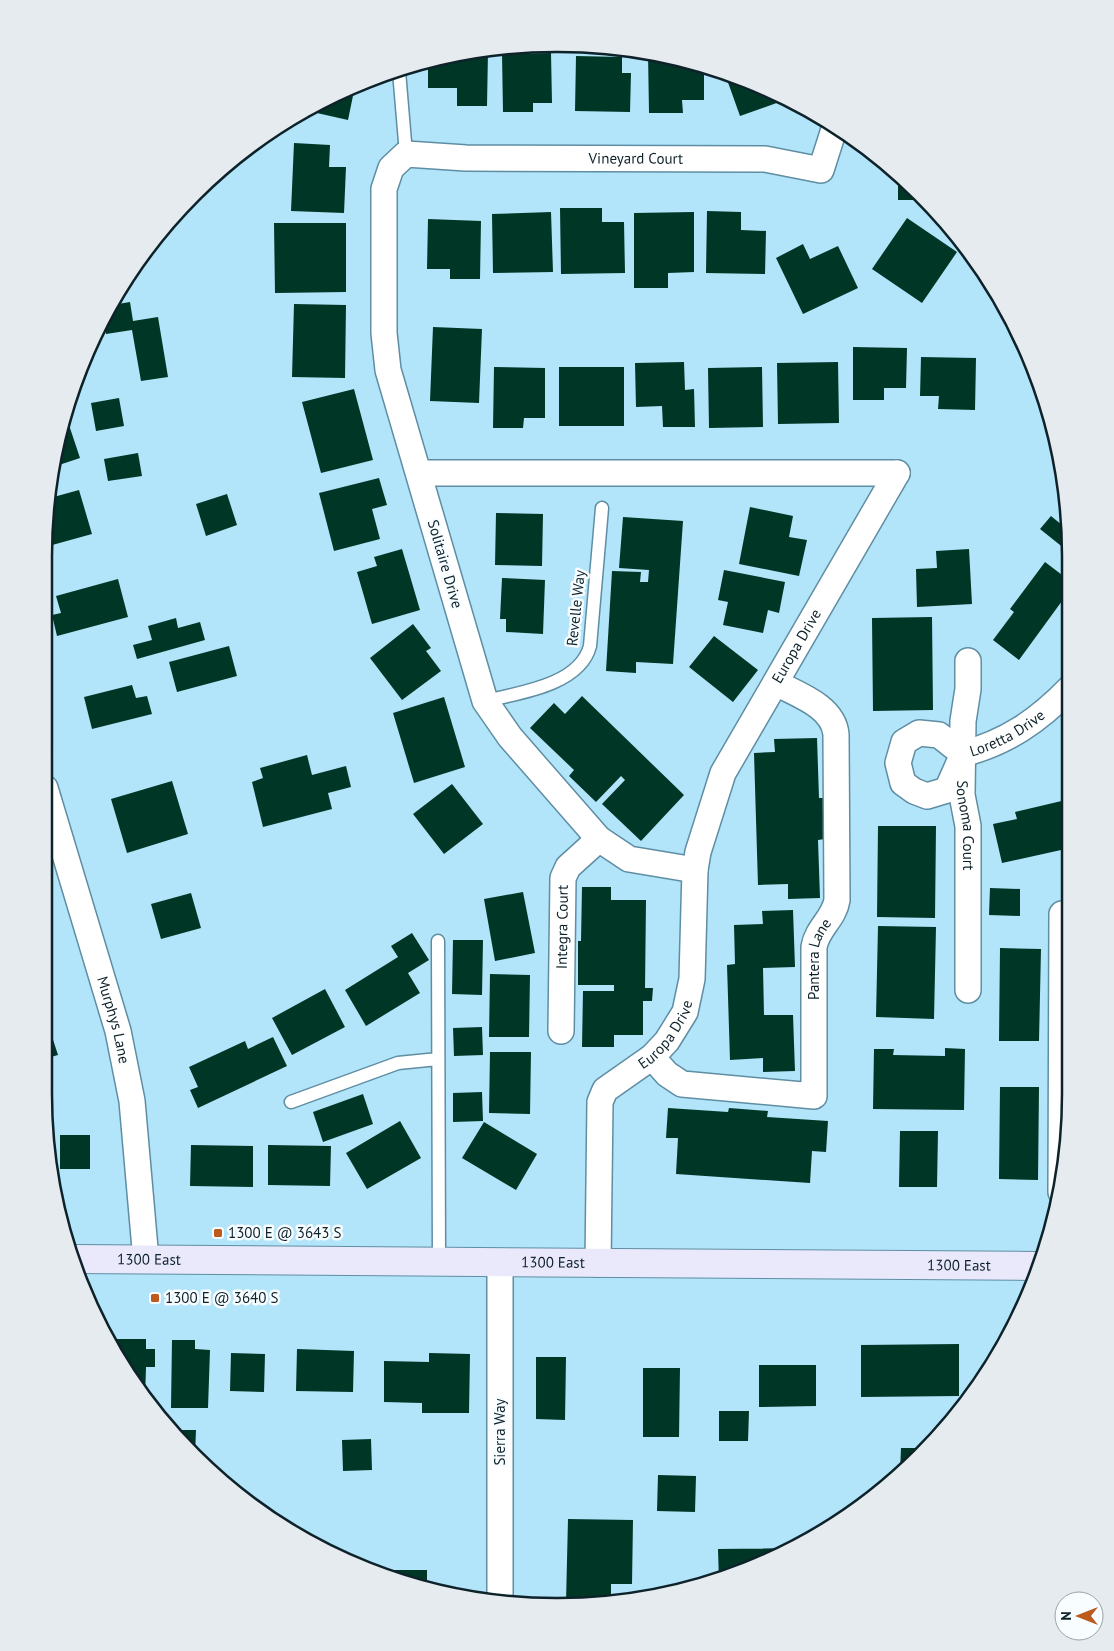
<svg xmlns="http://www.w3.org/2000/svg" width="1114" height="1651" font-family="'PT Sans',sans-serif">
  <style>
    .building { fill: #003626 }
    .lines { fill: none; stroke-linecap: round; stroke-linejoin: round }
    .service-casing { stroke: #5f8ea3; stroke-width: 15 }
    .minor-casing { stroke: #5f8ea3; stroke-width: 28 }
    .secondary-casing { stroke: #5f8ea3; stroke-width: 30 }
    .service { stroke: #fff; stroke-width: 12 }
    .minor { stroke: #fff; stroke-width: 25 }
    .secondary { stroke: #eae9fc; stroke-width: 28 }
    .poi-dot { fill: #bd5b1f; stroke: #f8fdff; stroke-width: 2 }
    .labels { text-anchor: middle; stroke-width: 5; stroke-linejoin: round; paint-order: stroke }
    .street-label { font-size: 15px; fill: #0e222a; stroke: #f8fdff }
    .poi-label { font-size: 15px; fill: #0e222a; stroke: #f8fdff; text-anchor: start }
    .rim { fill: none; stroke: #0e222a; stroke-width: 2.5 }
  </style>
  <rect width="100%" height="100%" fill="#b2e4fa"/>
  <path class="building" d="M 488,51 L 487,106 L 457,106 L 457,88 L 428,88 L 428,62 L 457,54 Z
    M 551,53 L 552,103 L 533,103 L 533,112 L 503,112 L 502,54 Z
    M 648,53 L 704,68 L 704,100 L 682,100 L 683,113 L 649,113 Z
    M 576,56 L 622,57 L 622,73 L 631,73 L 630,112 L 575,111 Z
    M 725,74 L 753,83 L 785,100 L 740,116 Z
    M 355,86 L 348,120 L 308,111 L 329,99 Z
    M 294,143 L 330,145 L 329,167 L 346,167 L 344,213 L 291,211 Z
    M 898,176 L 920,194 L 925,200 L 898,200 Z
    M 560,208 L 602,208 L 602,222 L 624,222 L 625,273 L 561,274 Z
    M 707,211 L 741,212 L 741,230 L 766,231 L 765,274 L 706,273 Z
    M 551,212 L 553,272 L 493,273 L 492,214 Z
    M 694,212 L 694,272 L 668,273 L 668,288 L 634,288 L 634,213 Z
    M 907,218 L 957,252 L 922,303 L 872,269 Z
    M 428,219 L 481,221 L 480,279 L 450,279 L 450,269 L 427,269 Z
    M 274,223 L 346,223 L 346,292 L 275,293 Z
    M 803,244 L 810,259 L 838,246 L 858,288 L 803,314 L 776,258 Z
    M 130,302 L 133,321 L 158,317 L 168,377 L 141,381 L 132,330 L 106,334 L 103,319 L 112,305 Z
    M 294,304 L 346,305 L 345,378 L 292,377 Z
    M 433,327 L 482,329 L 479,403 L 430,401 Z
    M 853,347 L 907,348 L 906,388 L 884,388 L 884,400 L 853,400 Z
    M 921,357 L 976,358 L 975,410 L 938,409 L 939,396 L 920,396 Z
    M 684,362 L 685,390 L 694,389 L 695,427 L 663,427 L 662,406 L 636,407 L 635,363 Z
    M 838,362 L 839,423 L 778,424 L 777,363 Z
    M 494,367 L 545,368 L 545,418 L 524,418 L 523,428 L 493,428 Z
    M 559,367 L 624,367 L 624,426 L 559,426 Z
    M 762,367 L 763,427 L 709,428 L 708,368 Z
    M 354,389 L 373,460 L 321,473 L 302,402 Z
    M 119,398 L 124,426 L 96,431 L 91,403 Z
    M 68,422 L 80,458 L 53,467 L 65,423 Z
    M 138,453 L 142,476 L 108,481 L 104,459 Z
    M 379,478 L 387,505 L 372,509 L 380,539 L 334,551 L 319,493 Z
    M 79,490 L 92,534 L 45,547 L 50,498 Z
    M 227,494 L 237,525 L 206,536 L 196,504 Z
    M 750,507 L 793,516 L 789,537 L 807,540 L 799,576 L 739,564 Z
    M 496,513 L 543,514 L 542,566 L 495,565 Z
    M 1051,516 L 1062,525 L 1066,519 L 1070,553 L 1040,529 Z
    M 623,517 L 683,521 L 673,664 L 636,662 L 636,673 L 606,671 L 612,571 L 641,572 L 640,582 L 648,582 L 649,570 L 619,568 Z
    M 402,549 L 420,610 L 372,624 L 357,572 L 377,566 L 374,557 Z
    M 969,549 L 972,604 L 917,607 L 916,569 L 937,568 L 936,551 Z
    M 1045,562 L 1070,581 L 1070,590 L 1019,660 L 993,640 L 1014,612 L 1010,609 Z
    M 724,570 L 785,582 L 779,613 L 768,610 L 763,633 L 723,625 L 728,602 L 718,600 Z
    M 502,578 L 545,580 L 543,634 L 506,632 L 506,619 L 500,619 Z
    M 118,579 L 128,617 L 57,636 L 52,615 L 61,613 L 56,596 Z
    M 932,617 L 933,710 L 873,711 L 872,618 Z
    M 176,618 L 178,628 L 200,622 L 205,640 L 137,659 L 133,645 L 152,640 L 148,626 Z
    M 413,624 L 431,648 L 426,651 L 441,671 L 402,700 L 370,658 Z
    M 714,636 L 758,670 L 733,702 L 689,667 Z
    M 229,646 L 237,676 L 177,692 L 169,662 Z
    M 132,685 L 136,698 L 147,696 L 152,714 L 92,729 L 84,697 Z
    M 582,696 L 684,795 L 641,841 L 602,804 L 625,780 L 621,776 L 596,802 L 569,776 L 574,770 L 530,728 L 554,703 L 565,714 Z
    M 444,697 L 465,767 L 414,783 L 393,713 Z
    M 817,738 L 819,798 L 824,798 L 825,839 L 818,840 L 820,898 L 788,899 L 788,884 L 758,885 L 754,753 L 775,752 L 774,739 Z
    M 307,755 L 312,775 L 346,766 L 351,787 L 328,793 L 332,809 L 263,827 L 252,782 L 263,778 L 260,768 Z
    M 172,781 L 188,834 L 127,853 L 111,799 Z
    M 452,784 L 483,824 L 444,854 L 413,814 Z
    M 1070,799 L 1070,848 L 1002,863 L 993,824 L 1017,819 L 1015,812 Z
    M 878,826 L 936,826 L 935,918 L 877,917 Z
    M 582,887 L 611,887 L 611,900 L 646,900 L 645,988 L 653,988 L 652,1001 L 643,1001 L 643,1035 L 614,1035 L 614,1047 L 582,1047 L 583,991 L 614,991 L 614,985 L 578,985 L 578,941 L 581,941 Z
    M 990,888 L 1020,889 L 1020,916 L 989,915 Z
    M 523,892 L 535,953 L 495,961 L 484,899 Z
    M 191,893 L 201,928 L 161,939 L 151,904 Z
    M 793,910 L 795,967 L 763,968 L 764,1015 L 793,1015 L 795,1071 L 763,1072 L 763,1058 L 730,1060 L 727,965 L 735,964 L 734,925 L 763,924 L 762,911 Z
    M 878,926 L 936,927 L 934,1019 L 876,1017 Z
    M 412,933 L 429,960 L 408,973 L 420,993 L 366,1026 L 345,990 L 398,957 L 391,946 Z
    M 453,940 L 483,940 L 482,995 L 452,994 Z
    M 1000,948 L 1041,949 L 1039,1041 L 999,1041 Z
    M 490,974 L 530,975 L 529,1037 L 489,1037 Z
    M 325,989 L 345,1027 L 292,1055 L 272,1018 Z
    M 47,1021 L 58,1055 L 47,1058 Z
    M 482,1027 L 483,1055 L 454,1056 L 453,1028 Z
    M 273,1037 L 287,1066 L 198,1108 L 190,1090 L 198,1087 L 189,1067 L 245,1041 L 248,1049 Z
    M 945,1048 L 965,1049 L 964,1110 L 873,1109 L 874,1049 L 894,1049 L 893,1055 L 945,1056 Z
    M 490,1052 L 531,1052 L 530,1114 L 489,1113 Z
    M 1000,1087 L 1039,1087 L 1038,1180 L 999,1179 Z
    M 482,1092 L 483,1121 L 453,1122 L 453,1093 Z
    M 363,1094 L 373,1124 L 323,1142 L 313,1112 Z
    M 668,1108 L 728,1112 L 729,1108 L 768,1111 L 767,1117 L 828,1121 L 826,1152 L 812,1151 L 810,1183 L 676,1174 L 678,1138 L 666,1138 Z
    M 400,1121 L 421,1158 L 367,1189 L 346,1153 Z
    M 484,1122 L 537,1154 L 516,1190 L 462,1158 Z
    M 900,1131 L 938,1131 L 937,1187 L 899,1187 Z
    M 60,1135 L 90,1135 L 90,1169 L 60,1169 Z
    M 191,1145 L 253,1146 L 253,1187 L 190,1186 Z
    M 268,1145 L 331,1146 L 330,1186 L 268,1185 Z
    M 48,1158 L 55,1158 L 54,1185 L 48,1161 Z
    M 110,1339 L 146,1339 L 146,1349 L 155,1349 L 155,1367 L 146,1367 L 145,1399 L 130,1379 Z
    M 172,1340 L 195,1340 L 195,1349 L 210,1350 L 208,1408 L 171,1408 Z
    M 959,1344 L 959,1396 L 861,1397 L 861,1345 Z
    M 297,1349 L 354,1351 L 353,1392 L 296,1391 Z
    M 231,1353 L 265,1354 L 264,1392 L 230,1391 Z
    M 429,1353 L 470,1354 L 469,1413 L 422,1413 L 422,1403 L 384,1402 L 384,1361 L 429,1362 Z
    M 536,1357 L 566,1357 L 565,1420 L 536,1419 Z
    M 759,1365 L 816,1365 L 816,1406 L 759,1407 Z
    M 643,1368 L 680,1368 L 679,1437 L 643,1437 Z
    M 719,1411 L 749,1411 L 748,1441 L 719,1441 Z
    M 171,1430 L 196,1430 L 195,1455 L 171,1433 Z
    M 371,1439 L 372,1470 L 343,1471 L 342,1440 Z
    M 901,1448 L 921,1448 L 920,1456 L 900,1472 Z
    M 658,1475 L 696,1476 L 695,1512 L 657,1511 Z
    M 568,1519 L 633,1520 L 632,1584 L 611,1584 L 611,1600 L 566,1603 Z
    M 793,1548 L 722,1580 L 719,1581 L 718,1549 Z
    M 378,1570 L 427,1570 L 427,1588 L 378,1573 Z"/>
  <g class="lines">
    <defs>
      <path id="service" d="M 399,71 L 406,154
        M 485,701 C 519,693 580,685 590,646 L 602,508
        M 438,941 L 439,1262
        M 291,1102 L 398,1063 L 438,1059"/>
      <g id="minor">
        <path d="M 419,473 L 897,473"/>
        <path id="s1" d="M 968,661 L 968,689 L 963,721 L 962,795 L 968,826 L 968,990"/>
        <path d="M 919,733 L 939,735 L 963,754 L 947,790 L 927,796 L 914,791 L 903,783 L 898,763 L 904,742 Z"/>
        <path id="s2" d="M 963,754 C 1007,742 1038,721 1070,688"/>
        <path id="s3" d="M 45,788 L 118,1031 L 132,1101 L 146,1260"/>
        <path id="s4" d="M 695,870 L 629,859 L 599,839 L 510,737 L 485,701 L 388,370 L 384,333 L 384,189 L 391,168 L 406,154 L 466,158 L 765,159 L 821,170 L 835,126"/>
        <path id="s5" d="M 561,1031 L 563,878 L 568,867 L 599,839"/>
        <path id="s6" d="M 652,1057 L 667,1074 L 682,1084 L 814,1096 L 814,947 C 817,928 834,919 837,900 L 836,734 C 833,706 798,695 776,683"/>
        <path d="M 1061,1192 L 1062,914"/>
        <path id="s7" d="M 598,1264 L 600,1102 L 605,1090 L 652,1057 L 667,1041 L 685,1012 L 692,979 L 695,870 L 698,852 L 723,773 L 897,473"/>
        <path d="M 500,1603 L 500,1262"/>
      </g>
      <g id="secondary">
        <path id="s8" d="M 71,1259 L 1036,1266"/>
      </g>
    </defs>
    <use href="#service" class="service-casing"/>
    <use href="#minor" class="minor-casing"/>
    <use href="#secondary" class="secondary-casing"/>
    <use href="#service" class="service"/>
    <use href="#minor" class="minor"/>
    <use href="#secondary" class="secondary"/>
  </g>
  <g class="poi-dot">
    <rect x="213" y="1228" width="10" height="10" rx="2.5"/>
    <rect x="150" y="1293" width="10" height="10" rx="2.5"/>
  </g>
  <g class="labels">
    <g class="street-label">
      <text dy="5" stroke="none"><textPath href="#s4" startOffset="1081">Vineyard Court</textPath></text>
      <text transform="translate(445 564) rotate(74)" y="5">Solitaire Drive</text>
      <text transform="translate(576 608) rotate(-84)" y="5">Revelle Way</text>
      <text dy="5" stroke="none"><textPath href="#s7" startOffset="679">Europa Drive</textPath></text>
      <text dy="5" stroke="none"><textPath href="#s2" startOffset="49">Loretta Drive</textPath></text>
      <text dy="5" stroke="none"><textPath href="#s1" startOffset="165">Sonoma Court</textPath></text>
      <text dy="5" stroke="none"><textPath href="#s5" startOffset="104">Integra Court</textPath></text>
      <text dy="5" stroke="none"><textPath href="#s6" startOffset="311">Pantera Lane</textPath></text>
      <text dy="5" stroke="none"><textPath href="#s3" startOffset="242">Murphys Lane</textPath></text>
      <text dy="5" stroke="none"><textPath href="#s7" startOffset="259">Europa Drive</textPath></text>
      <text dy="5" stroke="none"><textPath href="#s8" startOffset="78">1300 East</textPath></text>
      <text dy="5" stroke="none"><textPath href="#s8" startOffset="482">1300 East</textPath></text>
      <text dy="5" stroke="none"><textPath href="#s8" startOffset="888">1300 East</textPath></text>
      <text transform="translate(500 1432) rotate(-90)" y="5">Sierra Way</text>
    </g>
    <g class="poi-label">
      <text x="228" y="1238">1300 E @ 3643 S</text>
      <text x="165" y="1303">1300 E @ 3640 S</text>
    </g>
  </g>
  <path d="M0 0H1114V1651H0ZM556 52H558A504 504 0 0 1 1062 556V1094A504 504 0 0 1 558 1598H556A504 504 0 0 1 52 1094V556A504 504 0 0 1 556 52Z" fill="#e5ebee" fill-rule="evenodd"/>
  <path class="rim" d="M556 52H558A504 504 0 0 1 1062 556V1094A504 504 0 0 1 558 1598H556A504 504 0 0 1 52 1094V556A504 504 0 0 1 556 52Z"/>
  <g transform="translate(1079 1616) rotate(270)"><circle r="24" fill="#f8fdff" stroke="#9aa5aa"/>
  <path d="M0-4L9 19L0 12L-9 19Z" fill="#bd5b1f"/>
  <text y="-8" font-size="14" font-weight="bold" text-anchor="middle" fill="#0e222a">N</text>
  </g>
</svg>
